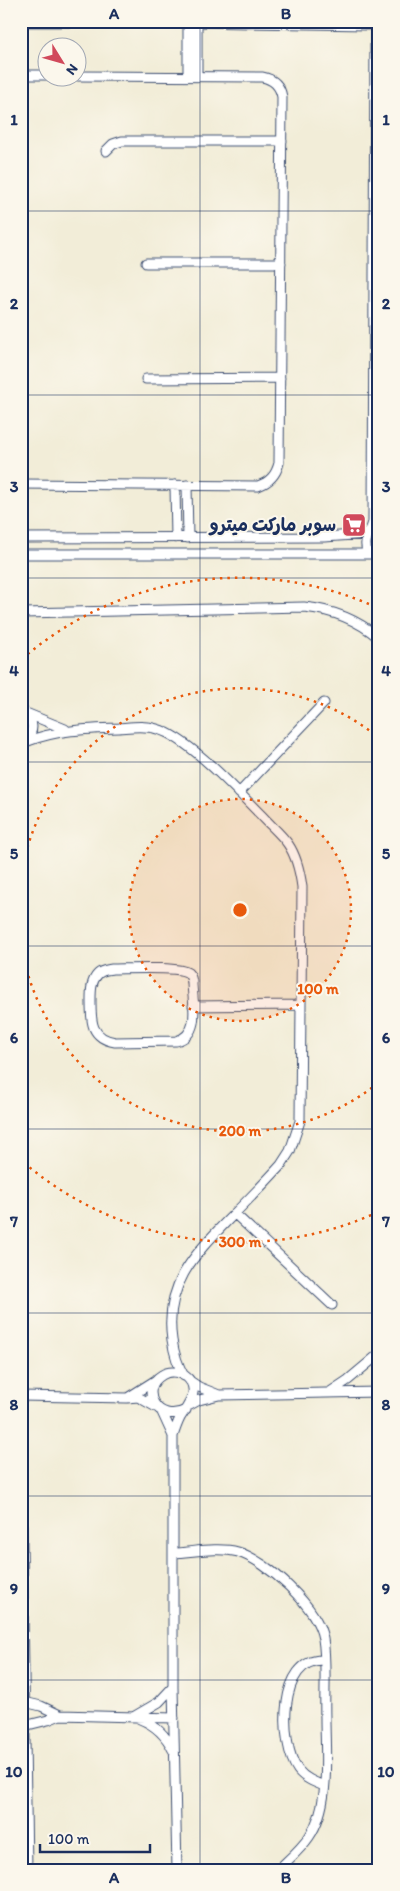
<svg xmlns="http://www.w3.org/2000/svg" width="400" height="1891" font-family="Itim,'Playpen Sans Arabic',sans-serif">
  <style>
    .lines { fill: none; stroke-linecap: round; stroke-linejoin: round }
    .street-casing { stroke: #3b4c70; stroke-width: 11 }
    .street { stroke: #fff; stroke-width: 9 }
    .grid { fill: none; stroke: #1b2f5e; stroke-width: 1; stroke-opacity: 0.55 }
    .ring { fill: none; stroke: #e8590c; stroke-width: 2.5; stroke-dasharray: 2.5 5 }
    .labels { text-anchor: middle; stroke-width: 4; stroke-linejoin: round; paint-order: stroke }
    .poi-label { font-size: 18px; font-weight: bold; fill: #1b2f5e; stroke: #fbf7ec; text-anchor: end }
    .centre { fill: #e8590c; stroke: #fbf7ec; stroke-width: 2.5 }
    .ring-label { font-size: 15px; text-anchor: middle; font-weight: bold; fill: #e8590c; stroke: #fbf7ec; stroke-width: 4; stroke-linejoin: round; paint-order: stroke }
    .neatline { fill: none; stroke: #1b2f5e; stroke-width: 2 }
    .grid-label { font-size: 16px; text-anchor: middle; font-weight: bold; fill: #1b2f5e }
  </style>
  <rect width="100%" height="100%" fill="#fbf7ec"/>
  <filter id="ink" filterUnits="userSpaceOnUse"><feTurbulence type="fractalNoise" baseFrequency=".02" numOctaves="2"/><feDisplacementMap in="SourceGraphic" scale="10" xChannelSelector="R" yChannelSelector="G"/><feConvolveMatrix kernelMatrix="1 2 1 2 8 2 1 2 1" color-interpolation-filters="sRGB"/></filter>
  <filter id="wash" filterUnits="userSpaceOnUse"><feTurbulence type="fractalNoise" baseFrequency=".0096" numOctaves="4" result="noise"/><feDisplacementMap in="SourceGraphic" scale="20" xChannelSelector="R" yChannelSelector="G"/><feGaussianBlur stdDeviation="1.12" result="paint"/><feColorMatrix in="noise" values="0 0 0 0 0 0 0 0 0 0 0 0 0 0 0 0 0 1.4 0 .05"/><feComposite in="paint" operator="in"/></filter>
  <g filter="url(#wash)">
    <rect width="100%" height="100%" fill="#f2edd8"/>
  </g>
  <g filter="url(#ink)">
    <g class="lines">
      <defs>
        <path id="street" d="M 21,22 L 197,22 L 368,25
          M 188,22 L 188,76
          M 21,75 L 48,75
          M 197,76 L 197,22
          M 106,151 L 113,144 L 122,141 L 282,141
          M 146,263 L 281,263
          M 146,379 L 280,378
          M 21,484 L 258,486 C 270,482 276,475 279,463 L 282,97 C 280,85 273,79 262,77 L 78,76
          M 175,485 L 176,538
          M 187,485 L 188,538
          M 21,538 L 324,537 L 369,534 L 379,531
          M 21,554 L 379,554
          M 368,554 C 362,541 370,534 373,522 L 375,32
          M 22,613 L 304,607 C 333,610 357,619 379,638
          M 26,713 L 65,729
          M 25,741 C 34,732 34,723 26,713
          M 25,742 C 56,730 86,729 119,728 C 132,727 145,725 157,729 C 188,737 238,792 262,816 C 270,825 281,834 288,844 C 297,857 300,872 302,887 L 300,1121 L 290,1151 L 281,1165 C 264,1184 246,1202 228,1220 C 193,1256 164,1286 172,1340 C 174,1353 177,1364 184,1376
          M 239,793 L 324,703
          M 112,969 C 126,969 180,966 188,973 C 191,976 192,980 192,984 C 193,1004 201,1035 176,1041 L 115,1042 C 90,1038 91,1020 91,1000 C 91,991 91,981 98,974 C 102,970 107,970 112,969 Z
          M 193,1006 L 301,1005
          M 235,1214 L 332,1305
          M 190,1381 L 199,1387 L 219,1395
          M 330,1392 L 348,1380 L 379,1354
          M 21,1396 L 127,1398 L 138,1397 L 156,1407
          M 129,1397 L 156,1380
          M 190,1405 L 199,1400 L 219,1395 L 379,1392
          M 162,1412 L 173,1436
          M 21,1476 L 27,1870
          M 174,1553 C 193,1552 219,1547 238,1552 C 267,1561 318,1607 323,1639 C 327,1662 324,1694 325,1718 C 325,1755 331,1805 309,1837 C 301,1849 289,1859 278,1870
          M 324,1660 C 278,1657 279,1744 298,1770 C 304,1778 314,1782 324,1786
          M 24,1702 L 41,1706 L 60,1715 L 174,1718
          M 135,1716 L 159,1702 L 173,1687
          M 140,1719 C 155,1725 166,1735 173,1750
          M 24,1726 L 48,1720 L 60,1715
          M 177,1870 L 173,1687 L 173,1436 C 175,1430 177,1424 180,1418 C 188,1405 203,1388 184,1375 C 177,1371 168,1371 162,1375 C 138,1389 157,1425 186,1410"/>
      </defs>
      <use href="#street" class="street-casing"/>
      <use href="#street" class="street"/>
    </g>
  </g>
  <path class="grid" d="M 200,21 L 200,1870M 21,211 L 379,211M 21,395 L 379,395M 21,578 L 379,578M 21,762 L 379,762M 21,946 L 379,946M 21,1129 L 379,1129M 21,1313 L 379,1313M 21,1496 L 379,1496M 21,1680 L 379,1680"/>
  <circle cx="240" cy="910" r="111" fill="#e8590c" fill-opacity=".12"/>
  <g class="ring">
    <circle cx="240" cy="910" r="111"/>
    <path d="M378 1083A221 221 0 0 1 21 943M21 877A221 221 0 0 1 378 737"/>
    <path d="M378 1212A332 332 0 0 1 22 1161M22 659A332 332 0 0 1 378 608"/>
  </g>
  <defs>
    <symbol id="supermarket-square" viewBox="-11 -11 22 22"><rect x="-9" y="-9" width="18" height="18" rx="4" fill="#d1495b" stroke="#fbf7ec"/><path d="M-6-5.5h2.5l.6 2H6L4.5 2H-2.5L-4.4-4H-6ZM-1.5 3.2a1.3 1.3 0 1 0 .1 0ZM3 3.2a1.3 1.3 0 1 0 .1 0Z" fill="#fff"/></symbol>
  </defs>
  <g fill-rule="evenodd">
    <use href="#supermarket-square" x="340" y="511" width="28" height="28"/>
  </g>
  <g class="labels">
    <g class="poi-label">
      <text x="336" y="531">سوبر ماركت ميترو</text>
    </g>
  </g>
  <circle cx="240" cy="910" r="8" class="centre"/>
  <g class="ring-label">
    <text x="318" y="994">100 m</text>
    <text x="240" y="1136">200 m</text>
    <text x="240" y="1247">300 m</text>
  </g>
  <rect width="400" height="1891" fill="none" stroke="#fbf7ec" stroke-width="55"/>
  <g transform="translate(62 62) rotate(127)"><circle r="24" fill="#fbf7ec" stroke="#a1a7b3"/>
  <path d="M0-4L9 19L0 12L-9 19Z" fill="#d1495b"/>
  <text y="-8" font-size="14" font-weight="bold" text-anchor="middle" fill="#1b2f5e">N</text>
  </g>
  <path d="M40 1844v8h110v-8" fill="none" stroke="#1b2f5e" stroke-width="2.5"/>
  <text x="48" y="1844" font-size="15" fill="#1b2f5e" stroke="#fbf7ec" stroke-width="4" paint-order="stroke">100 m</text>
  <rect x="28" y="28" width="344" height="1836" class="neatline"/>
  <g class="grid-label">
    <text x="114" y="19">A</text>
    <text x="286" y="19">B</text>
    <text x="14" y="125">1</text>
    <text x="386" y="125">1</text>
    <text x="14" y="309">2</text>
    <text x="386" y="309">2</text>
    <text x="14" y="492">3</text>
    <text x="386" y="492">3</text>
    <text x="14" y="676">4</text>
    <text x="386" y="676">4</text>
    <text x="14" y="859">5</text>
    <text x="386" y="859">5</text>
    <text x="14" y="1043">6</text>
    <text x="386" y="1043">6</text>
    <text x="14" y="1227">7</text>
    <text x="386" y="1227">7</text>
    <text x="14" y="1410">8</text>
    <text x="386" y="1410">8</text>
    <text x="14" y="1594">9</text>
    <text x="386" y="1594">9</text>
    <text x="14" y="1777">10</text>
    <text x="386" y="1777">10</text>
    <text x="114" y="1883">A</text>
    <text x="286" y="1883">B</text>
  </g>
</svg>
